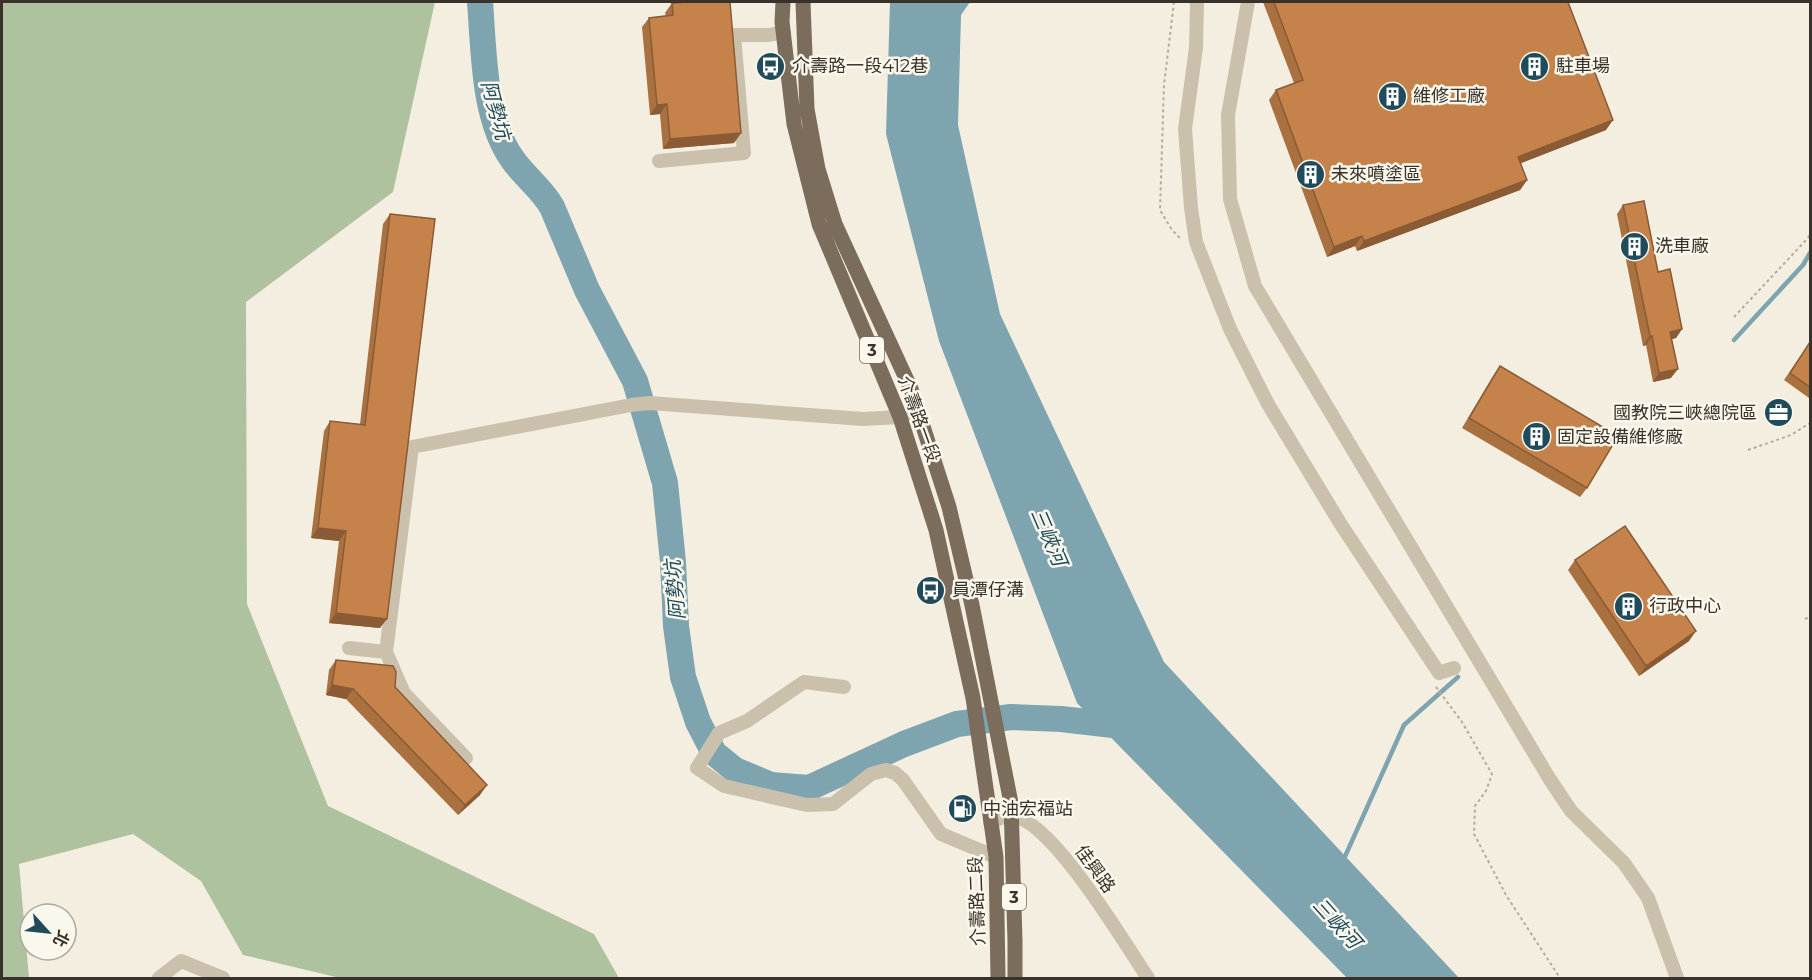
<svg xmlns="http://www.w3.org/2000/svg" width="1812" height="980" font-family="Montserrat,'Noto Sans TC',sans-serif">
  <style>
    .green { fill: #afc29f }
    .water { fill: #7ea4b0 }
    .lines { fill: none; stroke-linecap: round; stroke-linejoin: round }
    .stream { stroke: #7ea4b0; stroke-width: 4.5 }
    .river { stroke: #7ea4b0; stroke-width: 26 }
    .path { stroke: #b7ab95; stroke-width: 2; stroke-dasharray: 3 3; stroke-linecap: butt }
    .minor { stroke: #cbc0ab; stroke-width: 14 }
    .major { stroke: #7b6c5b; stroke-width: 15 }
    .wall { fill: #a97040 }
    .shaded-wall { fill: #8a5b34 }
    .building { fill: #c5824b; stroke: #8a5b34; stroke-width: 1.5 }
    .labels { text-anchor: middle; stroke-width: 5; stroke-linejoin: round; paint-order: stroke }
    .shield { fill: #faf7ec; stroke: #736d64; stroke-width: 1.5 }
    .shield-label { font-size: 16px; font-weight: bold; fill: #39322a }
    .poi-label { font-size: 18px; fill: #39322a; stroke: #faf7ec; text-anchor: start }
    .street-label { font-size: 18px; fill: #39322a; stroke: #faf7ec }
    .water-label { font-size: 20px; font-style: italic; fill: #1f4b5b; stroke: #faf7ec }
  </style>
  <rect width="100%" height="100%" fill="#f3eedf"/>
  <path class="green" d="M 2,2 L 435,2 L 393,192 L 246,302 L 247,604 L 328,806 L 594,934 L 619,978 L 340,978 L 243,955 L 201,881 L 133,834 L 19,864 L 29,978 L 2,978 Z"/>
  <path class="water" d="M 890,2 L 970,2 L 961,15 L 958,125 L 1000,314 L 1164,662 L 1459,978 L 1347,978 L 1077,703 L 939,341 L 886,134 Z"/>
  <g class="lines">
    <path class="stream" d="M 1734,340 L 1803,265 L 1810,253
      M 1343,861 L 1404,725 L 1458,677"/>
    <path class="river" d="M 480,2 C 484,51 483,119 513,160 C 525,177 542,189 552,207 L 587,290 L 635,381 L 665,483 L 673,562 L 676,626 L 683,677 L 698,722 L 714,753 L 735,770 L 771,785 L 809,788 L 904,744 L 957,724 L 1011,717 L 1061,719 L 1130,727"/>
    <path class="path" d="M 1174,2 L 1164,85 L 1160,210 L 1172,230 L 1180,238
      M 1734,317 L 1808,238 L 1810,233
      M 1748,450 L 1791,435 L 1810,423
      M 1805,619 L 1810,617
      M 1436,687 L 1462,722 L 1492,774 L 1486,791 L 1475,806 L 1474,834 L 1506,895 L 1560,978"/>
    <path class="minor" d="M 1197,2 L 1196,48 L 1185,129 L 1191,208 L 1196,242 L 1230,329 L 1268,404 L 1340,523 L 1439,673 L 1454,668
      M 1248,2 L 1228,115 L 1230,199 L 1255,286 L 1549,778 L 1571,811 L 1624,863 L 1648,898 L 1677,978
      M 659,161 L 744,153 L 734,35 L 769,35 L 784,32
      M 349,648 L 386,652 L 412,447 L 631,405 L 649,403 L 863,419 L 900,417 L 918,410
      M 386,652 L 404,693 L 466,758
      M 844,687 L 804,682 L 747,721 L 719,733 L 697,768 L 724,786 L 807,805 L 833,804 L 871,774 L 886,770 L 895,773 L 903,780 L 941,834 L 996,857
      M 990,822 C 996,820 1006,815 1012,816 C 1052,820 1125,944 1148,978
      M 159,978 L 181,961 L 223,978"/>
    <path class="major" d="M 783,2 L 782,22 L 794,124 L 819,224 L 900,417 L 936,530 L 957,626 L 973,698 L 996,857 L 998,978
      M 803,2 L 807,109 L 818,169 L 835,224 L 911,389 L 949,507 L 972,605 L 1011,803 L 1015,941 L 1015,978"/>
  </g>
  <path class="wall" d="M 1263,2 L 1568,2 L 1606,130 L 1521,163 L 1527,180 L 1520,190 L 1357,251 L 1355,246 L 1327,257 L 1269,100 L 1276,90 L 1294,83 Z
    M 672,3 L 741,133 L 734,143 L 663,149 L 660,114 L 650,115 L 642,27 L 649,18 L 666,16 L 665,13 Z
    M 1623,205 L 1658,272 L 1682,329 L 1676,338 L 1672,339 L 1671,378 L 1653,382 L 1646,345 L 1643,346 L 1617,214 Z
    M 390,214 L 380,628 L 329,623 L 339,541 L 311,538 L 324,431 L 330,421 L 360,424 L 383,224 Z
    M 1810,342 L 1810,396 L 1809,398 L 1784,380 Z
    M 1500,366 L 1587,488 L 1580,497 L 1462,428 L 1493,376 Z
    M 1575,560 L 1689,641 L 1639,676 L 1568,570 Z
    M 336,660 L 395,687 L 480,795 L 458,815 L 346,699 L 326,695 L 329,670 Z"/>
  <path class="shaded-wall" d="M 667,104 L 660,114 L 650,115 L 657,105 Z
    M 1613,120 L 1606,130 L 1511,167 L 1518,157 Z
    M 741,133 L 734,143 L 663,149 L 670,139 Z
    M 1527,180 L 1520,190 L 1357,251 L 1364,241 Z
    M 1362,236 L 1355,246 L 1327,257 L 1334,247 Z
    M 1682,329 L 1676,338 L 1664,341 L 1670,332 Z
    M 1650,336 L 1652,336 L 1646,345 L 1643,346 Z
    M 1678,369 L 1671,378 L 1653,382 L 1659,373 Z
    M 318,528 L 346,531 L 339,541 L 311,538 Z
    M 336,613 L 387,619 L 380,628 L 329,623 Z
    M 1696,631 L 1689,641 L 1639,676 L 1646,666 Z
    M 332,685 L 353,689 L 346,699 L 326,695 Z
    M 487,785 L 480,795 L 458,815 L 465,805 Z"/>
  <path class="building" d="M 687,2 L 730,2 L 741,133 L 670,139 L 667,104 L 657,105 L 649,18 L 673,15 L 672,3 Z
    M 1274,2 L 1568,2 L 1613,120 L 1518,157 L 1527,180 L 1364,241 L 1362,236 L 1334,247 L 1276,90 L 1303,80 Z
    M 1644,201 L 1658,272 L 1670,269 L 1682,329 L 1670,332 L 1678,369 L 1659,373 L 1652,336 L 1650,336 L 1623,205 Z
    M 390,214 L 435,219 L 387,619 L 336,613 L 346,531 L 318,528 L 330,421 L 365,425 Z
    M 1810,342 L 1810,387 L 1790,373 Z
    M 1500,366 L 1618,436 L 1587,488 L 1469,418 Z
    M 1625,526 L 1696,631 L 1646,666 L 1575,560 Z
    M 336,660 L 393,666 L 396,672 L 395,687 L 487,785 L 465,805 L 353,689 L 332,685 Z"/>
  <defs>
    <symbol id="bus-disc" viewBox="-11 -11 22 22"><circle r="9.5" fill="#1f4b5b" stroke="#faf7ec"/><path d="M-5-6H5V4H4V6H2V4H-2V6H-4V4H-5ZM-3.5-4V0h7V-4ZM-3.5 1.2v1.5H-2V1.2ZM2 1.2v1.5H3.5V1.2Z" fill="#fff"/></symbol>
    <symbol id="building-disc" viewBox="-11 -11 22 22"><circle r="9.5" fill="#1f4b5b" stroke="#faf7ec"/><path d="M-4-6H4V6H1V3H-1V6H-4ZM-2.5-4.3h1.7v1.8h-1.7ZM.8-4.3h1.7v1.8H.8ZM-2.5-1h1.7V.8h-1.7ZM.8-1h1.7V.8H.8Z" fill="#fff"/></symbol>
    <symbol id="office-disc" viewBox="-11 -11 22 22"><circle r="9.5" fill="#1f4b5b" stroke="#faf7ec"/><path d="M-6-3h4V-5.5h4V-3h4V5H-6ZM-1-4.5V-3h2v-1.5ZM-6 0V1H6V0Z" fill="#fff"/></symbol>
    <symbol id="fuel-disc" viewBox="-11 -11 22 22"><circle r="9.5" fill="#1f4b5b" stroke="#faf7ec"/><path d="M-5.5-6h7V0h2V4h1.3V-2.5L3-4.5l.8-.8L6-3V5H2.5V1h-1V6h-7ZM-4.2-4.7v3.2H.2V-4.7Z" fill="#fff"/></symbol>
  </defs>
  <g fill-rule="evenodd">
    <use href="#bus-disc" x="754" y="50" width="33" height="33"/>
    <use href="#building-disc" x="1518" y="50" width="33" height="33"/>
    <use href="#building-disc" x="1376" y="80" width="33" height="33"/>
    <use href="#building-disc" x="1294" y="158" width="33" height="33"/>
    <use href="#building-disc" x="1618" y="230" width="33" height="33"/>
    <use href="#office-disc" x="1762" y="396" width="33" height="33"/>
    <use href="#building-disc" x="1520" y="420" width="33" height="33"/>
    <use href="#bus-disc" x="914" y="574" width="33" height="33"/>
    <use href="#building-disc" x="1612" y="590" width="33" height="33"/>
    <use href="#fuel-disc" x="946" y="792" width="33" height="33"/>
  </g>
  <g class="labels">
    <g class="shield">
      <rect x="860" y="337" width="24" height="26" rx="4.5"/>
      <rect x="1002" y="884" width="24" height="26" rx="4.5"/>
    </g>
    <g class="shield-label">
      <text x="872" y="356">3</text>
      <text x="1014" y="903">3</text>
    </g>
    <g class="poi-label">
      <text x="792" y="72">介壽路一段412巷</text>
      <text x="1556" y="72">駐車場</text>
      <text x="1413" y="102">維修工廠</text>
      <text x="1331" y="180">未來噴塗區</text>
      <text x="1655" y="252">洗車廠</text>
      <text x="1757" y="419" text-anchor="end">國教院三峽總院區</text>
      <text x="1557" y="443">固定設備維修廠</text>
      <text x="952" y="596">員潭仔溝</text>
      <text x="1649" y="612">行政中心</text>
      <text x="983" y="815">中油宏福站</text>
    </g>
    <g class="street-label">
      <text transform="translate(919 419) rotate(70)" y="6">介壽路一段</text>
      <text transform="translate(1095 869) rotate(54)" y="6">佳興路</text>
      <text transform="translate(977 901) rotate(-92)" y="6">介壽路二段</text>
    </g>
    <g class="water-label">
      <text transform="translate(496 110) rotate(75)" y="7">阿勢坑</text>
      <text transform="translate(1049 537) rotate(67)" y="7">三峽河</text>
      <text transform="translate(675 590) rotate(-95)" y="7">阿勢坑</text>
      <text transform="translate(1337 923) rotate(48)" y="7">三峽河</text>
    </g>
  </g>
  <rect width="1812" height="980" fill="none" stroke="#39322a" stroke-width="6"/>
  <g transform="translate(48 932) rotate(117)"><circle r="28" fill="#faf7ec" stroke="#ada89e" stroke-width="1.5"/>
  <path d="M0-4.5L10 22L0 15L-10 22Z" fill="#1f4b5b"/>
  <text y="-9" font-size="16" font-weight="bold" text-anchor="middle" fill="#39322a">北</text>
  </g>
</svg>
